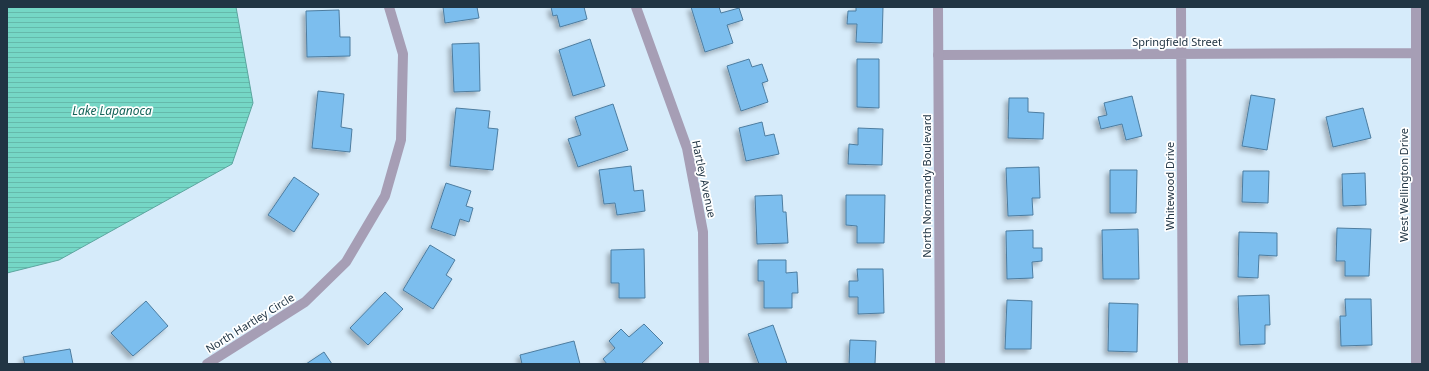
<svg xmlns="http://www.w3.org/2000/svg" width="1429" height="371" font-family="'Noto Sans',sans-serif">
  <style>
    .water { fill: url(#water-rules); stroke: #5ca69f }
    .building { fill: #7cbeee; stroke: #4d7da0; filter: url(#shadow) }
    .lines { fill: none; stroke-linecap: round; stroke-linejoin: round }
    .minor { stroke: #a69eb5; stroke-width: 10 }
    .tertiary { stroke: #a69eb5; stroke-width: 10 }
    .labels { text-anchor: middle; stroke-width: 3.5; stroke-linejoin: round; paint-order: stroke }
    .street-label { font-size: 11px; fill: #213544; stroke: #fff }
    .water-label { font-size: 12px; font-style: italic; fill: #15655a; stroke: #fff }
  </style>
  <defs>
    <pattern id="water-rules" width="6" height="5" patternUnits="userSpaceOnUse"><rect width="6" height="5" fill="#75d7c6"/><path d="M0 2.5h6" fill="none" stroke="#65b9ab"/></pattern>
    <filter id="shadow"><feDropShadow dx="-3.5" dy="3.5" stdDeviation="2" flood-color="#0004"/></filter>
  </defs>
  <rect width="100%" height="100%" fill="#d6ebfa"/>
  <path class="water" d="M 7,7 L 236,7 L 253,103 L 232,164 L 59,260 L 7,273 Z"/>
  <path class="building" d="M 443,7 L 477,7 L 479,18 L 445,23 Z
    M 551,7 L 584,7 L 587,19 L 560,27 L 557,15 L 553,16 Z
    M 691,7 L 719,7 L 721,13 L 739,8 L 743,20 L 727,25 L 733,43 L 705,52 Z
    M 856,7 L 883,7 L 882,43 L 856,42 L 857,24 L 847,24 L 848,11 L 856,11 Z
    M 339,10 L 340,37 L 350,37 L 350,56 L 307,57 L 306,11 Z
    M 590,39 L 605,86 L 573,96 L 559,50 Z
    M 479,43 L 480,91 L 454,92 L 452,44 Z
    M 749,59 L 752,67 L 762,64 L 768,81 L 762,83 L 768,102 L 741,111 L 727,66 Z
    M 857,59 L 879,59 L 879,108 L 857,107 Z
    M 318,91 L 344,94 L 341,127 L 352,129 L 350,152 L 312,148 Z
    M 1251,95 L 1275,99 L 1267,150 L 1242,146 Z
    M 1132,96 L 1142,136 L 1126,140 L 1122,124 L 1101,129 L 1098,117 L 1107,115 L 1104,103 Z
    M 1009,98 L 1028,98 L 1028,112 L 1044,113 L 1043,139 L 1008,138 Z
    M 613,104 L 628,150 L 578,167 L 568,139 L 581,135 L 575,117 Z
    M 456,108 L 490,111 L 488,128 L 498,129 L 493,170 L 450,166 Z
    M 1363,108 L 1371,138 L 1333,147 L 1326,117 Z
    M 762,122 L 765,136 L 774,134 L 779,154 L 746,161 L 739,128 Z
    M 858,128 L 883,129 L 882,165 L 848,164 L 849,144 L 858,145 Z
    M 631,166 L 634,191 L 643,190 L 645,211 L 617,215 L 615,203 L 604,204 L 599,170 Z
    M 1039,167 L 1040,198 L 1032,198 L 1033,215 L 1008,216 L 1006,168 Z
    M 1110,170 L 1137,170 L 1136,213 L 1110,213 Z
    M 1243,171 L 1269,171 L 1268,203 L 1242,202 Z
    M 1365,173 L 1366,205 L 1343,206 L 1342,174 Z
    M 294,177 L 319,194 L 294,232 L 268,215 Z
    M 446,183 L 471,191 L 466,206 L 473,208 L 469,222 L 460,219 L 455,236 L 431,228 Z
    M 782,195 L 783,212 L 786,212 L 788,243 L 757,244 L 755,196 Z
    M 846,195 L 885,195 L 884,243 L 857,243 L 857,226 L 846,225 Z
    M 1337,228 L 1371,229 L 1369,276 L 1345,276 L 1345,261 L 1336,261 Z
    M 1138,229 L 1139,279 L 1103,279 L 1102,230 Z
    M 1033,230 L 1033,248 L 1042,248 L 1042,261 L 1032,262 L 1033,278 L 1007,279 L 1006,231 Z
    M 1239,232 L 1277,233 L 1277,256 L 1259,255 L 1258,278 L 1238,277 Z
    M 430,245 L 455,260 L 446,275 L 452,279 L 433,309 L 403,290 Z
    M 644,249 L 645,298 L 619,298 L 619,283 L 611,283 L 611,250 Z
    M 758,260 L 786,260 L 786,273 L 797,272 L 798,293 L 792,293 L 792,308 L 764,308 L 764,281 L 758,281 Z
    M 857,269 L 883,269 L 884,313 L 858,314 L 858,297 L 849,297 L 849,281 L 858,281 Z
    M 385,292 L 403,309 L 368,345 L 350,328 Z
    M 1269,295 L 1270,325 L 1265,325 L 1265,344 L 1240,345 L 1238,296 Z
    M 1345,299 L 1371,299 L 1372,345 L 1341,346 L 1340,316 L 1346,316 Z
    M 1007,300 L 1032,301 L 1031,349 L 1005,349 Z
    M 146,301 L 168,326 L 133,356 L 111,333 Z
    M 1109,303 L 1138,304 L 1137,352 L 1108,351 Z
    M 644,324 L 663,343 L 641,364 L 607,364 L 603,359 L 615,348 L 609,341 L 621,329 L 629,337 Z
    M 773,325 L 787,364 L 759,364 L 748,334 Z
    M 850,340 L 876,341 L 875,364 L 849,364 Z
    M 574,341 L 580,364 L 522,364 L 520,355 Z
    M 70,349 L 73,364 L 25,364 L 23,357 Z
    M 324,352 L 332,364 L 306,364 Z"/>
  <g class="lines">
    <path class="minor" d="M 636,7 L 687,148 L 703,232 L 704,364
      M 1181,7 L 1183,364
      M 938,55 L 1417,53
      M 207,364 L 305,302 L 346,262 L 385,196 L 401,140 L 403,54 L 389,7
      M 1416,364 L 1416,7"/>
    <path class="tertiary" d="M 938,7 L 940,364"/>
  </g>
  <g class="labels">
    <g class="street-label">
      <text x="1177" y="46">Springfield Street</text>
      <text transform="translate(704 179) rotate(78)" y="4">Hartley Avenue</text>
      <text transform="translate(1404 185) rotate(-90)" y="4">West Wellington Drive</text>
      <text transform="translate(927 186) rotate(-90)" y="4">North Normandy Boulevard</text>
      <text transform="translate(1170 186) rotate(-90)" y="4">Whitewood Drive</text>
      <text transform="translate(250 323) rotate(-32)" y="4">North Hartley Circle</text>
    </g>
    <g class="water-label">
      <text x="112" y="115">Lake Lapanoca</text>
    </g>
  </g>
  <rect width="1429" height="371" fill="none" stroke="#213544" stroke-width="16"/>
</svg>
